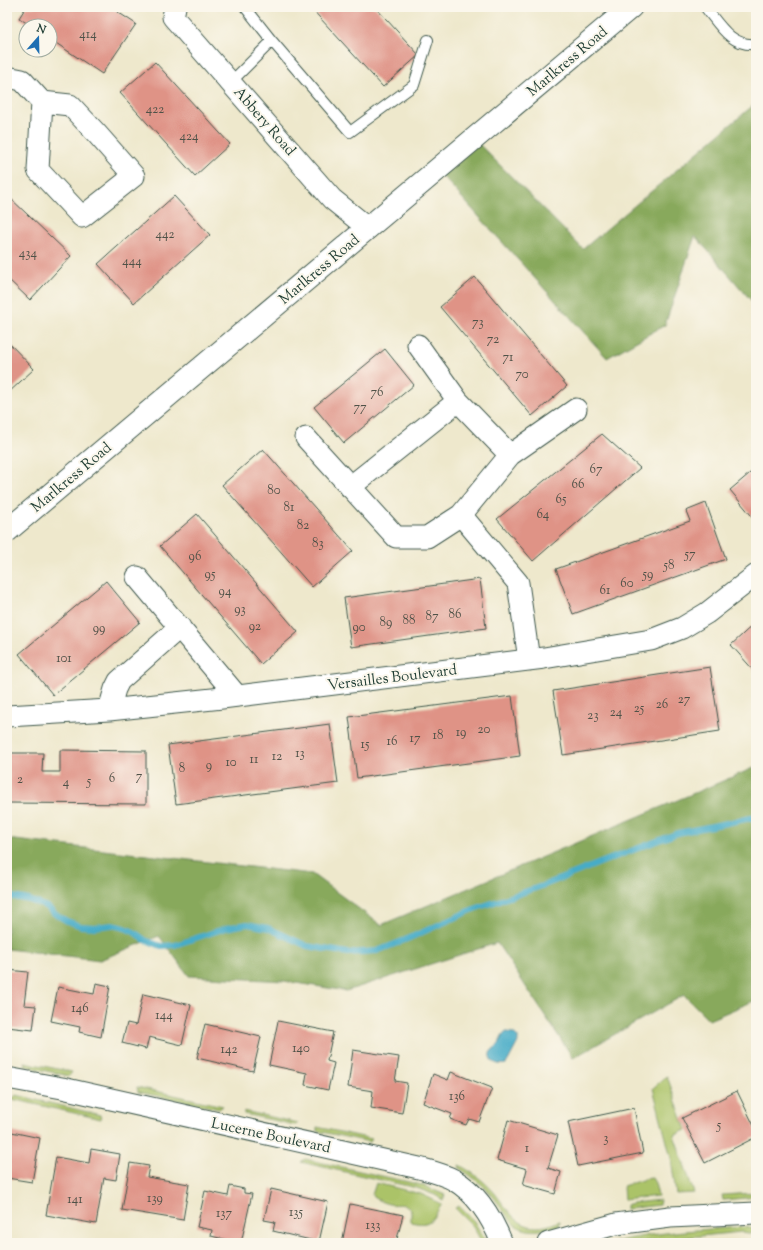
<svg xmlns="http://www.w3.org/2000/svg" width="763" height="1250" font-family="'Sorts Mill Goudy',serif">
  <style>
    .green { fill: #abc368; stroke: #65804e }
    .forest { fill: #88a95c; stroke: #547348 }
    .water { fill: #47acc7; stroke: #33747e }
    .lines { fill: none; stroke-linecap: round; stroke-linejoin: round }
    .stream { stroke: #47acc7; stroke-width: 6 }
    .building { fill: #df9386 }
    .service-casing { stroke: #3e574b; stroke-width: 12 }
    .minor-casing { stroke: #3e574b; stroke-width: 23 }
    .tertiary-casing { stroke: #3e574b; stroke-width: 24 }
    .service { stroke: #fff; stroke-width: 10 }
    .minor { stroke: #fff; stroke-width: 21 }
    .tertiary { stroke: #fff; stroke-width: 22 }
    .labels { text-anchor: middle; stroke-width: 4; stroke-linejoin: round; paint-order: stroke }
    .number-label { font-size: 13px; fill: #4f5248 }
    .street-label { font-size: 15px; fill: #1f3d34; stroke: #fbf7ec }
  </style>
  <rect width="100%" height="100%" fill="#fbf7ec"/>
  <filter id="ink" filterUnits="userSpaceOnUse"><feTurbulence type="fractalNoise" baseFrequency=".025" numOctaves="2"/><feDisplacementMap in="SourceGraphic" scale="8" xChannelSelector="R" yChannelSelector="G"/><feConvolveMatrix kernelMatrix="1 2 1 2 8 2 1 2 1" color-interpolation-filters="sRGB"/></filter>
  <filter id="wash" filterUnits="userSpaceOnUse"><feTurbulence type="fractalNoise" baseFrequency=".012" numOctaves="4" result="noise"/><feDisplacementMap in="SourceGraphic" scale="16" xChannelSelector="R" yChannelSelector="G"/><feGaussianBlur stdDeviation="0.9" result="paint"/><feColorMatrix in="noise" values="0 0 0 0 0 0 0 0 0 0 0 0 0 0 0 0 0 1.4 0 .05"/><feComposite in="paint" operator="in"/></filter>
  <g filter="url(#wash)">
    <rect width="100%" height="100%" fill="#eee8cc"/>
    <path class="green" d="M 24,1062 L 72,1072 L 69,1076 L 25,1066 Z
      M 667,1076 L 686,1130 L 674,1135 L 694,1193 L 676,1194 L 671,1158 L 653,1088 Z
      M 137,1087 L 223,1106 L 219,1109 L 138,1092 Z
      M 16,1095 L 100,1115 L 101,1119 L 12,1099 Z
      M 244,1111 L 298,1123 L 295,1125 L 244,1114 Z
      M 317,1127 L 372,1139 L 370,1142 L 317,1131 Z
      M 305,1159 L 422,1185 L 445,1195 L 443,1200 L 435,1195 L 417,1188 L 301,1162 Z
      M 459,1165 C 471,1171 484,1181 493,1191 C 506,1206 514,1226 536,1227 C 544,1227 553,1224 560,1221 L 559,1226 C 543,1231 522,1235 510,1220 C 503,1211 497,1200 489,1192 C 481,1183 470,1175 460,1169 Z
      M 652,1178 L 655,1183 L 658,1196 L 624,1200 L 623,1186 L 645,1179 Z
      M 376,1183 L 421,1194 L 442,1204 C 432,1219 431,1227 411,1222 L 411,1210 C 403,1201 398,1206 389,1204 C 384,1203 377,1200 373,1197 L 372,1195 Z
      M 756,1193 L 756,1197 L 723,1200 L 722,1195 Z
      M 660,1200 L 659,1205 L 626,1209 L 626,1205 L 633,1203 Z
      M 459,1206 L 474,1221 L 487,1243 L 482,1243 L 473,1226 L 455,1208 Z
      M 747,1227 L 756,1230 L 756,1234 L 741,1232 L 629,1243 L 611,1243 C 652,1232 704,1229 747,1227 Z"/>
    <path class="forest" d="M 756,103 L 756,306 L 695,236 L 665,325 L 607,358 L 435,168 L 471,136 L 583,249 Z
      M 756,767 L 756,1000 L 709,1020 L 684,995 L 573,1058 L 497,943 L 346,991 L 284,981 L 189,976 L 159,936 L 100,960 L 7,949 L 7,839 L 312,874 L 381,925 Z"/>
    <path class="water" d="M 506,1032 C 511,1032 514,1033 518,1037 L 518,1042 L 508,1061 L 506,1064 C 499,1066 488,1062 490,1053 C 491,1050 495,1048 497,1046 C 501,1041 501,1036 506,1032 Z"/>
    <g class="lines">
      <path class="stream" d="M 7,896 L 29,900 L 47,907 L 55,914 L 67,921 L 81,926 L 95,927 L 112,925 L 125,928 L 134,932 L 145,940 L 161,946 L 175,945 L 226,928 L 247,924 L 268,928 L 307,946 L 348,953 L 377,951 L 405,940 L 474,909 L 542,886 L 610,859 L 678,833 L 756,817"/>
    </g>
    <g id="blocks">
      <path class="building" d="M 26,7 L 110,7 L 136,24 L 102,74 L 50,39 L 50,26 L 31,26 L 19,18 Z
        M 310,7 L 375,7 L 419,55 L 383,87 Z
        M 155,62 L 230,144 L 195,176 L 120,93 Z
        M 7,195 L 71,256 L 30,300 L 7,278 Z
        M 174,196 L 210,235 L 134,303 L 98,264 Z
        M 475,277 L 567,386 L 532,416 L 440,307 Z
        M 7,341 L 34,369 L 7,394 Z
        M 385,349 L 414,385 L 344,443 L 314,407 Z
        M 602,434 L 640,468 L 533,561 L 497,519 Z
        M 263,449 L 353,551 L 312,587 L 222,485 Z
        M 756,468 L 756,521 L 730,490 Z
        M 706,503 L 726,559 L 573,614 L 556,569 L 690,521 L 686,511 Z
        M 197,514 L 298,632 L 261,664 L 160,546 Z
        M 480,579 L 486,628 L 351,647 L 344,598 Z
        M 106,581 L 140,622 L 53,695 L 19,654 Z
        M 756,622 L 756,673 L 731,645 Z
        M 710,667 L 720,731 L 563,755 L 553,691 Z
        M 512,696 L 520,756 L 357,778 L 349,717 Z
        M 330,724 L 338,783 L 176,804 L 168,745 Z
        M 60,750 L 146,751 L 146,804 L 7,803 L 7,753 L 43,753 L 42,772 L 60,772 Z
        M 7,970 L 28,972 L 24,1005 L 36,1006 L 33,1030 L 7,1027 Z
        M 96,983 L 110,986 L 101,1037 L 79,1032 L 80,1027 L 51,1021 L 58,987 L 94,994 Z
        M 143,994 L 191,1005 L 182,1045 L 149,1037 L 146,1049 L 122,1043 L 127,1023 L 136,1025 Z
        M 278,1021 L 333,1032 L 327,1061 L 334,1063 L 328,1090 L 305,1085 L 307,1073 L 269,1065 Z
        M 205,1024 L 261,1037 L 253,1071 L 197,1058 Z
        M 353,1050 L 399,1057 L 395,1081 L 407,1083 L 402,1113 L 371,1108 L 373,1091 L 348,1087 Z
        M 451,1072 L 492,1088 L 479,1122 L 469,1119 L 466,1125 L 450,1119 L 452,1114 L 423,1103 L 433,1074 L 448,1080 Z
        M 737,1091 L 756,1130 L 756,1137 L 705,1163 L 682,1118 Z
        M 634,1108 L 643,1153 L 578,1166 L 568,1122 Z
        M 508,1120 L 558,1135 L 548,1168 L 561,1172 L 555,1194 L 523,1185 L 527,1169 L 497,1160 Z
        M 7,1131 L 40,1138 L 32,1182 L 7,1178 Z
        M 91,1149 L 120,1154 L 116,1180 L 104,1178 L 96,1224 L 46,1215 L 56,1157 L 89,1163 Z
        M 130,1163 L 149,1166 L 147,1177 L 189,1184 L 183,1220 L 122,1210 Z
        M 230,1186 L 244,1189 L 244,1193 L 252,1194 L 241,1243 L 211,1236 L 212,1230 L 197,1227 L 205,1191 L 228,1196 Z
        M 271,1189 L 328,1202 L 319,1242 L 273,1231 L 275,1222 L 264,1220 Z
        M 350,1204 L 403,1215 L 396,1243 L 342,1243 Z"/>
    </g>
  </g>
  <g filter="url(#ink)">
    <use href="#blocks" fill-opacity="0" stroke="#3e574b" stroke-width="1"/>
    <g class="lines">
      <defs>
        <path id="service" d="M 245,7 L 272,41
          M 705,7 C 719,24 731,47 756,44
          M 231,82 L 272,41 L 350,132 L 414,85 L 428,40"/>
        <path id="minor" d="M 175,7 L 173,17 L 332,199 L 368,228
          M 7,77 L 22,80 L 42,102 L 70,105 L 97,134 L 134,176 L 82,217 L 38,170 L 42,102
          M 458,401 L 510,455 L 576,409
          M 306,438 L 396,537 L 427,537 L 461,515 L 518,583 L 529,660
          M 350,487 L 458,401 L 418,345
          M 461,515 L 510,455
          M 137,577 L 237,696
          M 109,710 L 115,689 L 119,681 L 180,627
          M 7,716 L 109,710 L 222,698 L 544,658 L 651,640 L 682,628 L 707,613 L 756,575
          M 7,1078 L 62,1088 L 419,1168 C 430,1171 443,1174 454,1180 C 478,1194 492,1218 502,1243
          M 548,1243 L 616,1224 L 670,1217 L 756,1213"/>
        <path id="tertiary" d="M 7,531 L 631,7"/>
      </defs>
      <use href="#service" class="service-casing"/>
      <use href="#minor" class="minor-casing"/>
      <use href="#tertiary" class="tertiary-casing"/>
      <use href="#service" class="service"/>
      <use href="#minor" class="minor"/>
      <use href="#tertiary" class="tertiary"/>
    </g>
  </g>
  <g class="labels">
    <g class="number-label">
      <text x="88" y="38">414</text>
      <text x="155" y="113">422</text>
      <text x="189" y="140">424</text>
      <text x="165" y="238">442</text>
      <text x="28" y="257">434</text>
      <text x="132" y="265">444</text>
      <text x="478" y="326">73</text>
      <text x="493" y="343">72</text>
      <text x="508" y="361">71</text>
      <text x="522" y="378">70</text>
      <text x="377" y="396">76</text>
      <text x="360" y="411">77</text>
      <text x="596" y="473">67</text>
      <text x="578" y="488">66</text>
      <text x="274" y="494">80</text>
      <text x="561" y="503">65</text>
      <text x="289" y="511">81</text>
      <text x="543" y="518">64</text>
      <text x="303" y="529">82</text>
      <text x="318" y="547">83</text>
      <text x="690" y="558">57</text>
      <text x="195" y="560">96</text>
      <text x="669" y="569">58</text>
      <text x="210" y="578">95</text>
      <text x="648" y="578">59</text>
      <text x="627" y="587">60</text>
      <text x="605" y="594">61</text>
      <text x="225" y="595">94</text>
      <text x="240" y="613">93</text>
      <text x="455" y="618">86</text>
      <text x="432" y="620">87</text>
      <text x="409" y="624">88</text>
      <text x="386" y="626">89</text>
      <text x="255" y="630">92</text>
      <text x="359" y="631">90</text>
      <text x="99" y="632">99</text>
      <text x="64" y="662">101</text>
      <text x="684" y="703">27</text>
      <text x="662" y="708">26</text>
      <text x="639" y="712">25</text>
      <text x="616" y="716">24</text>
      <text x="593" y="719">23</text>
      <text x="484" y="733">20</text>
      <text x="461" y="736">19</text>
      <text x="438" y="739">18</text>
      <text x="415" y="742">17</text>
      <text x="392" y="745">16</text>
      <text x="365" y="748">15</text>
      <text x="300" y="757">13</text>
      <text x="277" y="760">12</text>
      <text x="254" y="763">11</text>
      <text x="231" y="766">10</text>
      <text x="209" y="769">9</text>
      <text x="182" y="772">8</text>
      <text x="139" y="780">7</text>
      <text x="112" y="782">6</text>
      <text x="20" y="783">2</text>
      <text x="89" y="785">5</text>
      <text x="66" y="786">4</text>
      <text x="80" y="1012">146</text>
      <text x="164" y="1019">144</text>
      <text x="301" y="1052">140</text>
      <text x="229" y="1053">142</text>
      <text x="457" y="1100">136</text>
      <text x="719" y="1129">5</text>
      <text x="606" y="1142">3</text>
      <text x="527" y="1152">1</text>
      <text x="155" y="1202">139</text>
      <text x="75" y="1203">141</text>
      <text x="296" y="1216">135</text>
      <text x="224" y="1217">137</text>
      <text x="373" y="1229">133</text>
    </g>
    <g class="street-label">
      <text transform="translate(567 61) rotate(-40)" y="5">Marlkress Road</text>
      <text transform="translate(265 121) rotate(49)" y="5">Abbery Road</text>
      <text transform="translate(319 269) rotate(-40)" y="5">Marlkress Road</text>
      <text transform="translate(71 477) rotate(-40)" y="5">Marlkress Road</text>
      <text transform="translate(392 677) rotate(-7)" y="5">Versailles Boulevard</text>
      <text transform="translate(271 1135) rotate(12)" y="5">Lucerne Boulevard</text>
    </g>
  </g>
  <rect width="763" height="1250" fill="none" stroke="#fbf7ec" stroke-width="24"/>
  <g transform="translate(38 38) rotate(20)"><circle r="19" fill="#fbf7ec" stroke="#a3ada2"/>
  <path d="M0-3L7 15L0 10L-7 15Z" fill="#1f6fb2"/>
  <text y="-6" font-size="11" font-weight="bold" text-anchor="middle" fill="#1f3d34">N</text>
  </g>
</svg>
